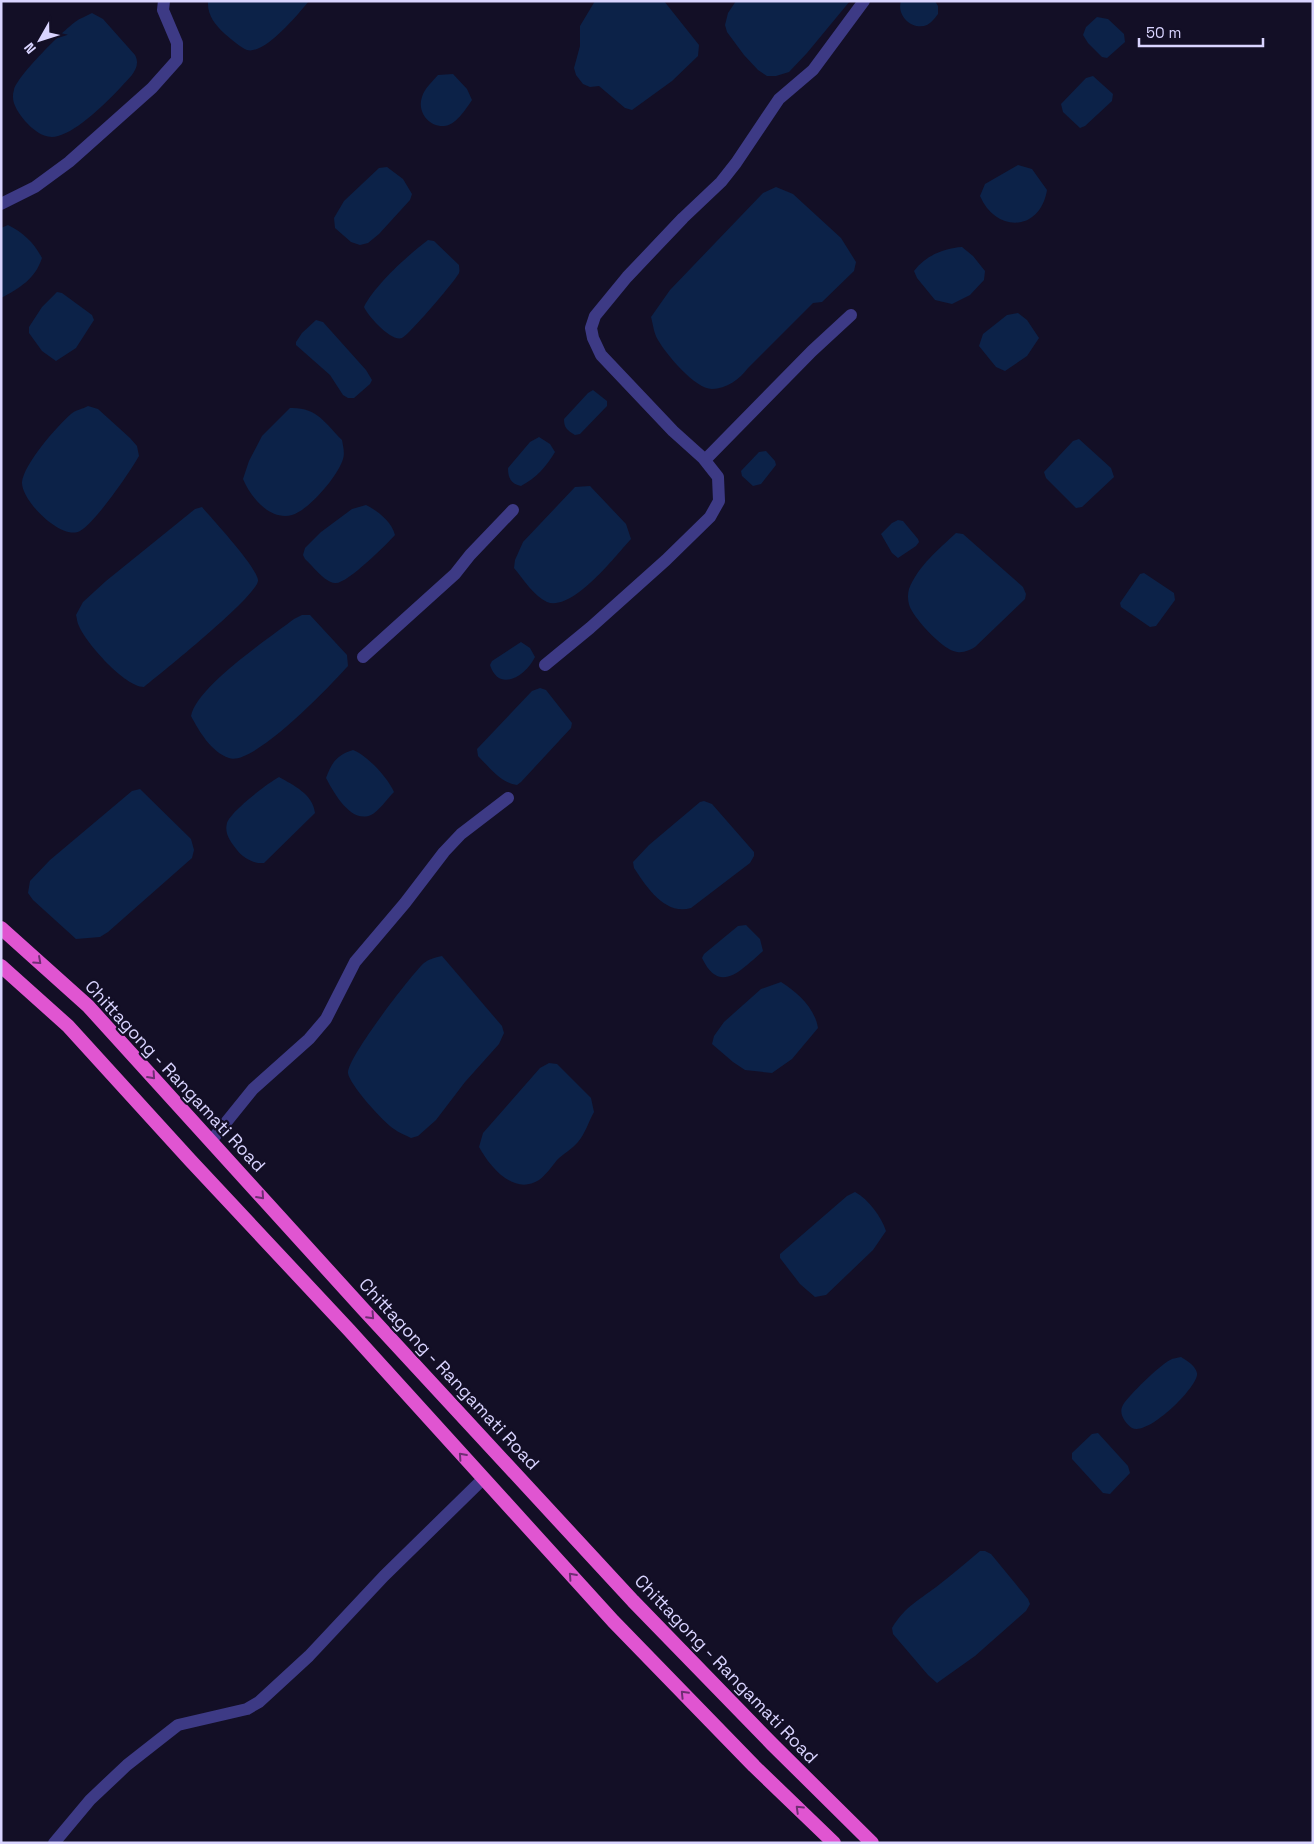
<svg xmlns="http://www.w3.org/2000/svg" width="1314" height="1844" font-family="'Space Grotesk',sans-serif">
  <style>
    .water { fill: #0c2248 }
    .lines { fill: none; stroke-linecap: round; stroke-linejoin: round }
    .minor { stroke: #3d3a85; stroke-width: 12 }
    .trunk { stroke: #e055d1; stroke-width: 14 }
    .oneway { stroke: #6f2e73 }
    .labels { text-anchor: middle; stroke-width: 4.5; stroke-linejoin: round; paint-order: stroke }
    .street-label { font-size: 18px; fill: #d9d4ff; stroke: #130f26 }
  </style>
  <rect width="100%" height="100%" fill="#130f26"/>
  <path class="water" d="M 208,1 L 309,1 C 299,13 265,55 247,50 C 240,47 231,39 225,34 C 215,25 207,15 208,1 Z
    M 595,1 L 664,1 L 699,45 L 698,56 L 672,81 L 632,110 L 625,108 L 599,86 L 590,87 L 583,84 L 576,75 L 574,68 L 580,46 L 580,26 Z
    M 736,1 L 850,1 L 807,53 L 789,72 L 776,76 L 767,76 L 758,70 L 744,55 L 727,32 L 725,25 L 728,13 Z
    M 901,1 L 935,1 L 938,6 L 938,14 C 935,18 931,23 927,25 C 913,31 896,16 901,1 Z
    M 92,13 L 103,19 L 135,55 C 142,68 129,78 121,87 C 107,102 78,131 58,136 C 45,140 33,130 25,121 C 18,112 10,102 14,90 C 17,76 63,31 75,22 C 80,18 87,16 92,13 Z
    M 1097,17 L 1108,19 L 1124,34 L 1125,42 L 1107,58 L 1102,57 L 1088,43 L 1083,35 L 1086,27 Z
    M 453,74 L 467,89 L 472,100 C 466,109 455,126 444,126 C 428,127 417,111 422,97 C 424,89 433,81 438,75 Z
    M 1093,76 L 1113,94 L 1112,101 L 1085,126 L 1080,128 L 1063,112 L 1061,104 L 1086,78 Z
    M 1018,165 L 1032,169 L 1047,190 C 1040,232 996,233 980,196 L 985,184 Z
    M 387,167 L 403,179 L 412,194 L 410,200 L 379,234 L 368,243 L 360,245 L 351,242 L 335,228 L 334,218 L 344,201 L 379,168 Z
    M 776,187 L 793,194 L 841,238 L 856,262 L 854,271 L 822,302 L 813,303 L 748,368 C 740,379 726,389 712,389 C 695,389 666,354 658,340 C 654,334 653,324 651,317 L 670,290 L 763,193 Z
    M 8,225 C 24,233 34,243 42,258 C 35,279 20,288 1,298 L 1,228 Z
    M 428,240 L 434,241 L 459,265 C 459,267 460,271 459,273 C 455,281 410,334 402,338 C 391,342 368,316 364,307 C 375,285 408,255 428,240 Z
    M 962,247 L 973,256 L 985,271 L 984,280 L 970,295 L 952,304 L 935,300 L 917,278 L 914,271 C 925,256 944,248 962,247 Z
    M 57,292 L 62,293 L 92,315 L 94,320 L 76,348 L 56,361 L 42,351 L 29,333 L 29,327 L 42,307 Z
    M 1018,313 L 1027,320 L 1039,338 L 1027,356 L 1005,371 L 996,367 L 979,346 L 983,334 L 1007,315 Z
    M 316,320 L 323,322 L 366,370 L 372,380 L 370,384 L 354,398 L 348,398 L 343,395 L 330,375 L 296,345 L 296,342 L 302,333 Z
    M 593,390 L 607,401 L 607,406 L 580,434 L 575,435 C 567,430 564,428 564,419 L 588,393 Z
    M 88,406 L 98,409 L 130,438 L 137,446 L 139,456 C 130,472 95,523 80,531 C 61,541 21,500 22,482 C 24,464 57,426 71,414 C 75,410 83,409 88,406 Z
    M 290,408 C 317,407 325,423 342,440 C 343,446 345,453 343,459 C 338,476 309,510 292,515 C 269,521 250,496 243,479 L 249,461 L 262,436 Z
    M 539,437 L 550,444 L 555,452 C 546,467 536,478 521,486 C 511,484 508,478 508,468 L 530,442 Z
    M 1079,439 L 1111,468 L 1114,477 L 1082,507 L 1076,508 L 1046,478 L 1044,472 L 1073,441 Z
    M 766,451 L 775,461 L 776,465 L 761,484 L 753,486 L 742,476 L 741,471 L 759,452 Z
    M 590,486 L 626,524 L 631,539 C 616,555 573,612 547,602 C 534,596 523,579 514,568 L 515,560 L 523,542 L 575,487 Z
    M 366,505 C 378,511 392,522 395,535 C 387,544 346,585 335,583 C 324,582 313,566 305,559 L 303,555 L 305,548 L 321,532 L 352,509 Z
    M 202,507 C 213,520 256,566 258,580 C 260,594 159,675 144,687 C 125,687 86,643 79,626 C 77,623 77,618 76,615 L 83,602 L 106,581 L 195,509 Z
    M 898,520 L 903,521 L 918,539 L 919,542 L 916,546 L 898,558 L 892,553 L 881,534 L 892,523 Z
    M 956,533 L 963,534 L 1023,587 L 1026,594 L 1025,599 L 975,647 C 970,650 964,653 957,652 C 943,650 919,623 912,611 C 908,605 907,596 909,589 C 918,566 939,549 956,533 Z
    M 1144,573 L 1174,593 L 1175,600 L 1156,626 L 1150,627 L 1121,607 L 1120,603 L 1140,574 Z
    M 302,615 L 310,615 L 347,655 L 348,666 C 331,685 253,767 229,758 C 211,752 199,731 191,716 C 197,686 268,639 294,619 Z
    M 521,642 L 530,648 L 535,657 C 526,676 499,693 490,665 L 492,661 Z
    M 540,688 L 546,690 L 572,723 L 571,728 L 521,782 L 517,785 C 501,783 489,767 478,756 L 477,749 L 532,691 Z
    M 353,750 C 368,756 388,778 394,792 C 387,799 379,811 371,815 C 351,824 334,793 326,778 C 332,762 337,755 353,750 Z
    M 279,777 C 293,785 313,794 315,813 L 264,863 C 254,864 243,858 237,850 C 231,842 224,834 227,823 C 231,811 268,783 279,777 Z
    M 140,789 L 191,839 L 194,850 L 192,858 L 108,932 L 100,937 L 76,939 L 33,900 L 28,893 L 30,881 L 50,860 L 132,791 Z
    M 704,801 L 712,804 L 754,852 L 754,856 L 750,863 L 691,908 C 665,916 646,886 634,868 L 633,862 L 649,845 L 700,802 Z
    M 746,925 L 760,939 L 763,951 C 742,969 720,996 702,958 L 704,954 L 738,926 Z
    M 442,956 L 502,1026 L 504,1033 L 499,1044 L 465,1082 L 436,1120 L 418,1136 L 411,1138 C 406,1135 399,1133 394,1129 C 384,1123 349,1084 348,1073 C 347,1058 411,975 424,963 C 429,959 436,957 442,956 Z
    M 781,982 C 797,992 815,1008 818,1028 L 792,1059 L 772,1073 L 745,1070 L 733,1062 L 712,1044 L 714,1036 L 724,1022 L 761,989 Z
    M 549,1063 L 557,1064 L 591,1098 L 594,1112 C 589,1121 585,1134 578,1142 C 572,1149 563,1154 557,1160 C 552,1166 546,1175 539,1180 C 514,1196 490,1167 479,1147 L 483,1133 L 540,1068 Z
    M 855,1192 C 869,1200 881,1216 886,1231 L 873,1250 L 826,1295 L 815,1297 L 800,1284 L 780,1258 L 780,1254 L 847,1196 Z
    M 1181,1357 C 1187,1361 1195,1365 1197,1373 C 1200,1385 1148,1437 1132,1428 C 1125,1423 1118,1413 1123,1405 C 1128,1396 1160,1365 1170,1360 C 1173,1358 1178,1358 1181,1357 Z
    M 1098,1433 L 1128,1466 L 1130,1473 L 1110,1494 L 1103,1493 L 1072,1459 L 1072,1453 L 1092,1434 Z
    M 980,1551 L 985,1551 L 991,1554 L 1028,1599 L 1030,1604 L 1026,1611 L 975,1656 L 937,1683 L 928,1675 L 893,1634 L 892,1628 C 905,1606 921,1599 940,1584 C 954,1573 967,1562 980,1551 Z"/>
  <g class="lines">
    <path class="minor" d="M 1,204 L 35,187 L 69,162 L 152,88 L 177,60 L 177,43 L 163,10 L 164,1
      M 705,460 L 812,351 L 851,315
      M 363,657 L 455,574 L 470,555 L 513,510
      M 545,665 L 590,628 L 666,560 L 710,517 L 719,501 L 718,477 L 703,458 L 673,431 L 601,355 L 593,338 L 591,328 L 595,316 L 627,277 L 683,218 L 721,182 L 736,163 L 779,99 L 813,70 L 864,1
      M 211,1141 L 253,1089 L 309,1039 L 326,1019 L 355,962 L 405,903 L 444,852 L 461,834 L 508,798
      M 54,1843 L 90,1800 L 127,1765 L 178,1725 L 247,1709 L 259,1702 L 309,1656 L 384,1576 L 483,1479"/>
    <path class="trunk" d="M 1,928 L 88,1006 L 364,1310 L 633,1601 L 772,1744 L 872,1843
      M 1,966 L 68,1026 L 190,1160 L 349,1330 L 613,1621 L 754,1766 L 834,1843"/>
  </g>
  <defs><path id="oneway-chevron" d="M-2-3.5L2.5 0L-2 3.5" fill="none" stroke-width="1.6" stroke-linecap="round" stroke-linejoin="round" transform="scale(1.25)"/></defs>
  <g class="oneway">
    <use href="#oneway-chevron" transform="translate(38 961) rotate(42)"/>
    <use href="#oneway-chevron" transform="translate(152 1076) rotate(48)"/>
    <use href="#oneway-chevron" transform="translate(261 1196) rotate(48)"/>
    <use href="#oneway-chevron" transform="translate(371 1316) rotate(47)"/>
    <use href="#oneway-chevron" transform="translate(462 1456) rotate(-132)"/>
    <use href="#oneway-chevron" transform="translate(572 1576) rotate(-132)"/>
    <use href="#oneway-chevron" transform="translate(684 1694) rotate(-134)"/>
    <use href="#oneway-chevron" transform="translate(799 1809) rotate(-136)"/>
  </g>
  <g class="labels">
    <g class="street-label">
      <text transform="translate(175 1076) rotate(47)" y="6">Chittagong - Rangamati Road</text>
      <text transform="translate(449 1374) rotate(47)" y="6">Chittagong - Rangamati Road</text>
      <text transform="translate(726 1669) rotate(46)" y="6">Chittagong - Rangamati Road</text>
    </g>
  </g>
  <rect width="1314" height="1844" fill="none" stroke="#d9d4ff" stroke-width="5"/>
  <g transform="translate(40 40) rotate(231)" stroke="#130f26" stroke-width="4" paint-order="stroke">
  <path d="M0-4L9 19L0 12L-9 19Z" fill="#d9d4ff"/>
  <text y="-8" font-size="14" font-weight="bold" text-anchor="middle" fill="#d9d4ff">N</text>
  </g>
  <path d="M1139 38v8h124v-8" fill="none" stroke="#d9d4ff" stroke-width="2.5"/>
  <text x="1146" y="38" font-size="15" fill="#d9d4ff" stroke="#130f26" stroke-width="4" paint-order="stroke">50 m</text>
</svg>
